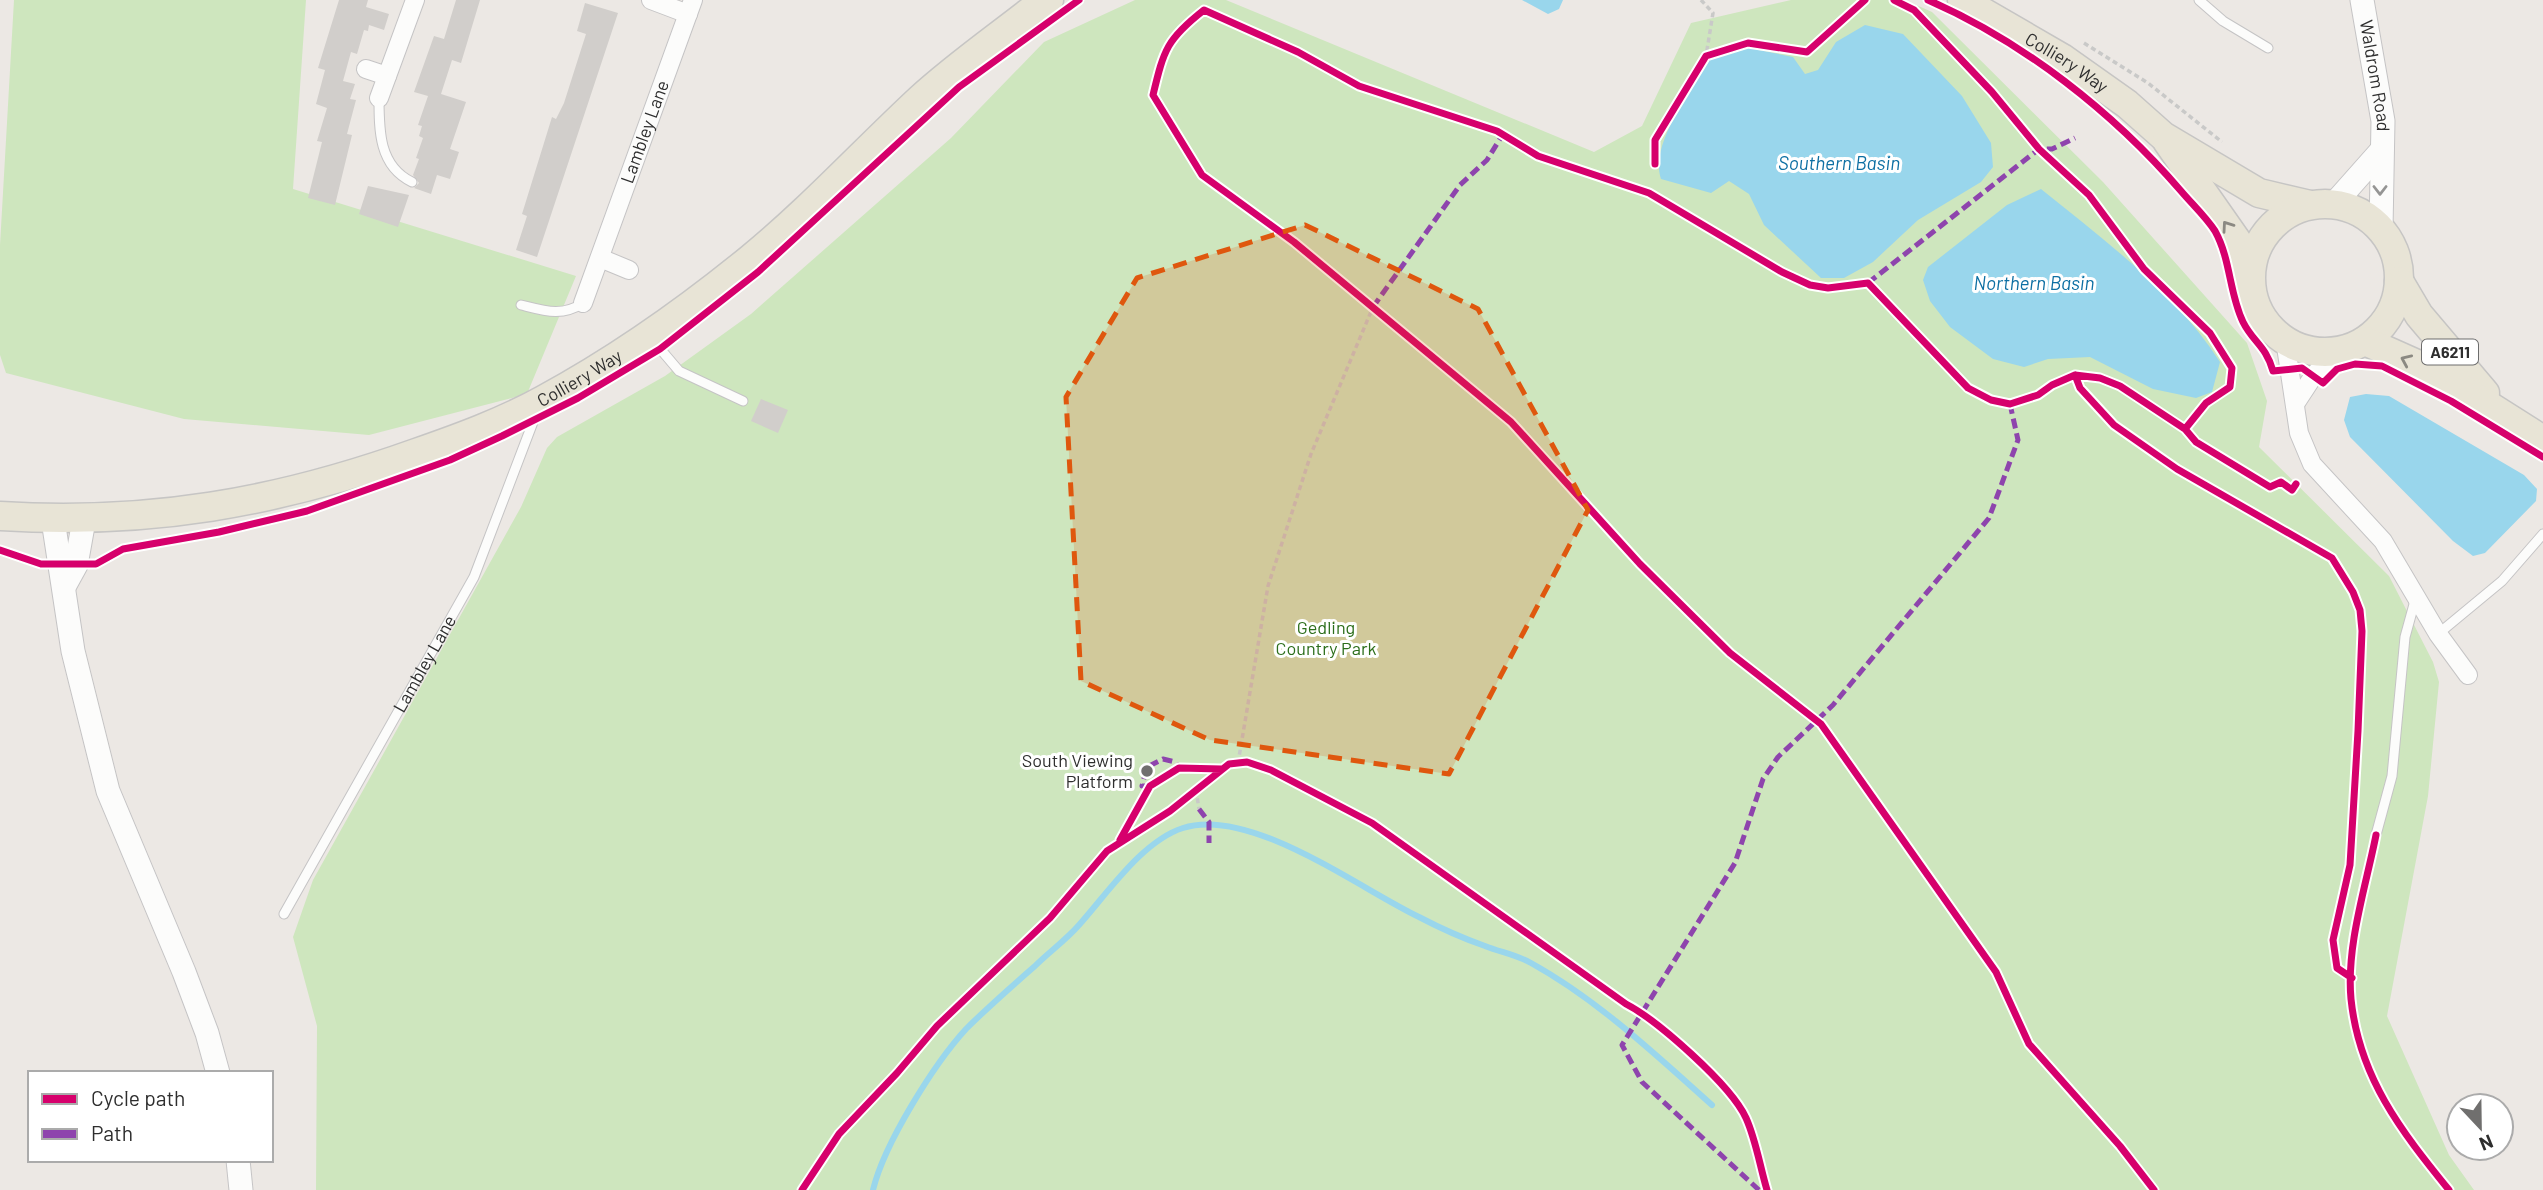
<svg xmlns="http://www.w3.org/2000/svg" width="2543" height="1190" font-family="Barlow,sans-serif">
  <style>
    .green { fill: #cee6be }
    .water { fill: #99d6ec }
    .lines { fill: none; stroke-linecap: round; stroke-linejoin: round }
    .stream { stroke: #99d6ec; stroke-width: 6 }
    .building { fill: #d1cecb }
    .service-casing { stroke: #c5c4c5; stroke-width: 11 }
    .minor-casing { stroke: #c5c4c5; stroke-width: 20 }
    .tertiary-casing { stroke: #c5c4c5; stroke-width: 25 }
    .primary-casing { stroke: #c6c5c4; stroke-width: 31 }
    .path { stroke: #c9c9c8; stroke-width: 3.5; stroke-dasharray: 5 3.5; stroke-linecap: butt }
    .service { stroke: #fcfcfb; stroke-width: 9 }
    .minor { stroke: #fcfcfb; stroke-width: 18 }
    .tertiary { stroke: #fcfcfb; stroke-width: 23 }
    .primary { stroke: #e8e4d6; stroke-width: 28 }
    .quiet { stroke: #8e44ad; stroke-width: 5; stroke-dasharray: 10 5; stroke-linecap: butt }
    .cycleway-casing { stroke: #fff; stroke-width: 11 }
    .cycleway { stroke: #d6006c; stroke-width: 7 }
    .oneway { stroke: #959594 }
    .oneway2 { stroke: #8b8982 }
    .marked { fill: #df570e; fill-opacity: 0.2; stroke: #df570e; stroke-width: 5; stroke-dasharray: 14 9; stroke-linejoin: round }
    .poi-dot { fill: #706f6e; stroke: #fff; stroke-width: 2.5 }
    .labels { text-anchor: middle; stroke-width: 6; stroke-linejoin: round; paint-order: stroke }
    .shield { fill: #fff; stroke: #6d6d6d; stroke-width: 2 }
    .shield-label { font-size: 16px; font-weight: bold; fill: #2e2e2e }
    .street-label { font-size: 18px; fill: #2e2e2e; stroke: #fff }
    .park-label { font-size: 18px; fill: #2c6e1b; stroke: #fff }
    .poi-label { font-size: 18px; fill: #2e2e2e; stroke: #fff; text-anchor: end }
    .water-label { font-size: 19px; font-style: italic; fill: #0d6fa3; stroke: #fff }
  </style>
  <rect width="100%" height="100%" fill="#ece8e4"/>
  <path class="green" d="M 14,0 L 306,0 L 293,189 L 576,276 L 527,394 L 369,435 L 184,419 L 6,373 L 0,355 L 0,245 Z
    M 1135,0 L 1226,0 L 1594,152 L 1642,126 L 1691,23 L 1791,0 L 1905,0 L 1932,12 L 2103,182 L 2247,343 L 2267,401 L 2259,447 L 2389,576 L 2433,662 L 2439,682 L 2428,796 L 2387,1016 L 2449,1155 L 2474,1190 L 316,1190 L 317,1026 L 293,937 L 313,880 L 521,507 L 547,448 L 557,437 L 665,376 L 751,314 L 951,138 L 1044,42 Z"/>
  <path class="water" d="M 1522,0 L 1563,0 L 1559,9 L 1548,14 Z
    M 1865,25 L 1903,34 L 1962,96 L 1991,143 L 1993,167 L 1981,182 L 1918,220 L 1873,262 L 1844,278 L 1821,278 L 1764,225 L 1749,194 L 1729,181 L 1711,193 L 1661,179 C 1649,144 1692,90 1710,59 L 1749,48 L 1793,57 L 1805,74 L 1818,70 L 1836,42 Z
    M 2041,189 C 2104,240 2176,293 2220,362 L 2212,392 L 2196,398 L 2153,389 L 2090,357 L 2048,359 L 2024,367 L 1993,359 L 1950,327 L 1930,301 L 1923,280 L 1928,267 L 2007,205 Z
    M 2366,394 L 2389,396 L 2524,475 L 2537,489 L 2536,501 L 2485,553 L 2473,556 L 2453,541 L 2350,437 L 2344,420 L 2350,397 Z"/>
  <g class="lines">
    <path class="stream" d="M 873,1190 C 884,1144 934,1064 966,1029 C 988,1007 1012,986 1035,966 C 1049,952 1066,940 1079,925 C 1107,894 1142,841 1183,828 C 1250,806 1360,889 1419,917 C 1440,928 1462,938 1485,946 C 1500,952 1517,955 1531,963 C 1598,1000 1656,1055 1712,1105"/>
  </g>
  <path class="building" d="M 339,0 L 368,0 L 366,7 L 389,14 L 384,30 L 369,25 L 368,31 L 364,30 L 357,54 L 351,52 L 343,81 L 355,84 L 350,99 L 356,100 L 347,134 L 352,135 L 335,205 L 308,198 L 322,142 L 317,141 L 327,108 L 316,104 L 325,70 L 318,68 Z
    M 456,0 L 480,0 L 461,63 L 452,60 L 441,94 L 466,102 L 450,149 L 459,152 L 450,179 L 437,175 L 431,194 L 414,188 L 419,183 L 413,175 L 419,159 L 416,158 L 423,138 L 419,136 L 422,126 L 418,125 L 428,96 L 414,92 L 434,36 L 444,39 Z
    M 585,3 L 618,13 L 537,257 L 516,250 L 527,216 L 522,214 L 552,117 L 556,119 L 564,103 L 586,34 L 577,31 Z
    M 368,186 L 409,195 L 398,227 L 359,214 Z
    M 761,399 L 788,410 L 778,433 L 751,421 Z"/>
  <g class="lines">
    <defs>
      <g id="service">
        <path d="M 2199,0 L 2223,21 L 2268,48"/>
        <path d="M 379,98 C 379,131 379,166 412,182"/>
        <path d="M 521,305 C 545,311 562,317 583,303"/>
        <path d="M 651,338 L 679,371 L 743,401"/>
        <path d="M 2438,634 L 2502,581 L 2543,534"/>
        <path d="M 2376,835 L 2392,776 L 2405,637 L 2416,597"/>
        <path id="s1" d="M 284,914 L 474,577 L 538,409"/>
      </g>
      <g id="minor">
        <path d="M 651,0 L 688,14"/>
        <path d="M 366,69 L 387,76"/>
        <path d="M 379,98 L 415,0"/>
        <path d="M 600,258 L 629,270"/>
        <path id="s2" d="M 583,303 L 693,0"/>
        <path d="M 2285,340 L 2299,433 L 2312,464 L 2383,541 L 2438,634 L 2468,675"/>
        <path d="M 2295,404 L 2314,375 L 2337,351"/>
      </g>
      <g id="tertiary">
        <path id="s3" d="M 2362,0 L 2383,121 L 2381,229"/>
        <path d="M 2334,204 L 2381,151"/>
        <path d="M 53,520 L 73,651 L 108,791 L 184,972 L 207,1033 L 218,1073"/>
        <path d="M 65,585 L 76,565 L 84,520"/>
        <path d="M 238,1160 L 241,1190"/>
      </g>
      <g id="primary">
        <path id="s4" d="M 1962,0 L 2062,58 L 2127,104 L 2163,136 L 2259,193 L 2310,205"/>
        <path d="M 2167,141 L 2237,241 L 2249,279"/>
        <circle cx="2325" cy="278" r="74"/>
        <path d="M 2399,281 L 2419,315 L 2485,393"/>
        <path d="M 2365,341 L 2439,374 L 2543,440"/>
        <path id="s5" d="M 0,516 C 149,525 276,503 416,453 C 459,438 503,422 543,400 C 617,360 685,312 750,259 C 810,210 863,152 920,99 C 955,67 995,39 1032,10 L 1049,0"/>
      </g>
    </defs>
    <use href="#service" class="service-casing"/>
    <use href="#minor" class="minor-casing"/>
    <use href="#tertiary" class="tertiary-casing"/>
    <use href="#primary" class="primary-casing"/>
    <path class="path" d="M 1701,0 L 1713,13 L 1706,56
      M 2084,43 L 2148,83 L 2222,142
      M 2296,484 L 2301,479
      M 1238,763 L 1268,586 L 1311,454 L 1373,307
      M 1196,790 L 1199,809"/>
    <use href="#service" class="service"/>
    <use href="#minor" class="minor"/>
    <use href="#tertiary" class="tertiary"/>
    <use href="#primary" class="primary"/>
    <path class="quiet" d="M 1868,283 L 2039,149 L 2052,149 L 2075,138
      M 1373,307 L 1460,185 L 1487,160 L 1503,134
      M 1150,786 L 1142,786 L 1147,767 L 1163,759 L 1175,762 L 1179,768
      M 1199,809 L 1209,822 L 1209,843
      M 1759,1190 L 1642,1082 L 1622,1045 L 1735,863 L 1763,779 L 1778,757 L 1833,705 L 1989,518 L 2018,440 L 2010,404"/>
    <defs>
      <path id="cycleway" d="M 1894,0 L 1914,10 L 1992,92 L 2039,149 L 2089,195 L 2144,269 L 2210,333 L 2232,368 L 2230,387 L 2206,403 L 2185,429
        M 1928,0 C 2024,42 2113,112 2181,191 C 2192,204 2206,217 2215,231 C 2231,260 2229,293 2243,322 C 2253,342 2266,346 2273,371 L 2302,368 L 2323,383 L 2337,369 L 2355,364 L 2382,366 L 2451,401 L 2543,457
        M 1655,164 L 1655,140 L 1706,56 L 1748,43 L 1807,52 L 1865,0
        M 2075,375 L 2052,385 L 2038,395 L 2010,404 L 1991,400 L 1968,388 L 1868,283 L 1828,288 L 1810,285 L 1782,272 L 1649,193 L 1538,156 L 1497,131 L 1359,86 L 1298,52 L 1204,10 C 1167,39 1164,49 1153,95 L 1202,175 L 1294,242 L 1511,422 L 1640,564 L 1730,653 L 1821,724 L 1996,972 L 2029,1044 L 2120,1146 L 2154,1190
        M 2296,484 L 2292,490 L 2281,482 L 2270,487 L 2196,442 L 2185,429 L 2120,386 L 2100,378 L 2075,375 L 2080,388 L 2114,425 L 2177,469 L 2332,558 L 2353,592 L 2360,610 L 2362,631 L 2358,731 L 2350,865 L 2333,940 L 2337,968 L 2352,978
        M 0,550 L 41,564 L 96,564 L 123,549 L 219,532 L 307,511 L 450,460 L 502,436 L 578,398 L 660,349 L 758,272 L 959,87 L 1079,0
        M 2376,835 C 2366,886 2346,946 2351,999 C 2359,1077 2401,1131 2449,1190
        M 1120,840 L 1150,786 L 1179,768 L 1222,769
        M 802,1190 L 839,1134 L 897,1073 L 937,1026 L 1050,918 L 1107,851 L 1170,811 L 1229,764 L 1247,762 L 1271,770 L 1372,823 L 1626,1004 C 1657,1020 1731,1085 1746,1118 C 1756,1140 1760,1167 1767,1190"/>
    </defs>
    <use href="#cycleway" class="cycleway-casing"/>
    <use href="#cycleway" class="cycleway"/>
  </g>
  <defs><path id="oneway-chevron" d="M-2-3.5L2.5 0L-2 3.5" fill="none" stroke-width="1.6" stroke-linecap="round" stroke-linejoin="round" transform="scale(1.75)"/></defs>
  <use class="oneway" href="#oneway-chevron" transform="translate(2380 190) rotate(90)"/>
  <g class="oneway2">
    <use href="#oneway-chevron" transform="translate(2227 226) rotate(-125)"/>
    <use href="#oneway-chevron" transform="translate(2406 360) rotate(-156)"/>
  </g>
  <path class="marked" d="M 1305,225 L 1478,309 L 1588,510 L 1449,774 L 1210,740 L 1081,681 L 1066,397 L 1137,278 Z"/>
  <circle class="poi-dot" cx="1147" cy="771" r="7"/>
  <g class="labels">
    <rect class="shield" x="2422" y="339.5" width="56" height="25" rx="5"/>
    <g class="shield-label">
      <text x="2450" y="358">A6211</text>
    </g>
    <g class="street-label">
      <text dy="6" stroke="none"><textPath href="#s4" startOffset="122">Colliery Way</textPath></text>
      <text dy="6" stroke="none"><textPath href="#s3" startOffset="77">Waldrom Road</textPath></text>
      <text dy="6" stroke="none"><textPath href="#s2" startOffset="182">Lambley Lane</textPath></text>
      <text dy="6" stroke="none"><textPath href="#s5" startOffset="604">Colliery Way</textPath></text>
      <text dy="6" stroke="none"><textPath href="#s1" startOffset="287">Lambley Lane</textPath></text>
    </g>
    <g class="park-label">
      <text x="1326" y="634">Gedling<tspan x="1326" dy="21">Country Park</tspan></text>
    </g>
    <g class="poi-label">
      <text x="1133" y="767">South Viewing<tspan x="1133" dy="21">Platform</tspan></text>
    </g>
    <g class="water-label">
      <text x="1839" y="170">Southern Basin</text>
      <text x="2034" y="290">Northern Basin</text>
    </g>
  </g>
  <rect x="28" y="1071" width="245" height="91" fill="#ffffff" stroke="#ababab" stroke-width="2"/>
  <rect x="42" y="1094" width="35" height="10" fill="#d6006c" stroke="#ababab" stroke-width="2"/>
  <text x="91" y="1106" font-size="21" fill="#2e2e2e">Cycle path</text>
  <rect x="42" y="1129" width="35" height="10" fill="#8e44ad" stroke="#ababab" stroke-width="2"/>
  <text x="91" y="1141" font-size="21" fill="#2e2e2e">Path</text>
  <g transform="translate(2480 1127) rotate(158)"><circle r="33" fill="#ffffff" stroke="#ababab" stroke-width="2"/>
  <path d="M0-5L12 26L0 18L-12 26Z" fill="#706f6e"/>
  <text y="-10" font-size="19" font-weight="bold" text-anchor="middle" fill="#2e2e2e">N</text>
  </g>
</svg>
